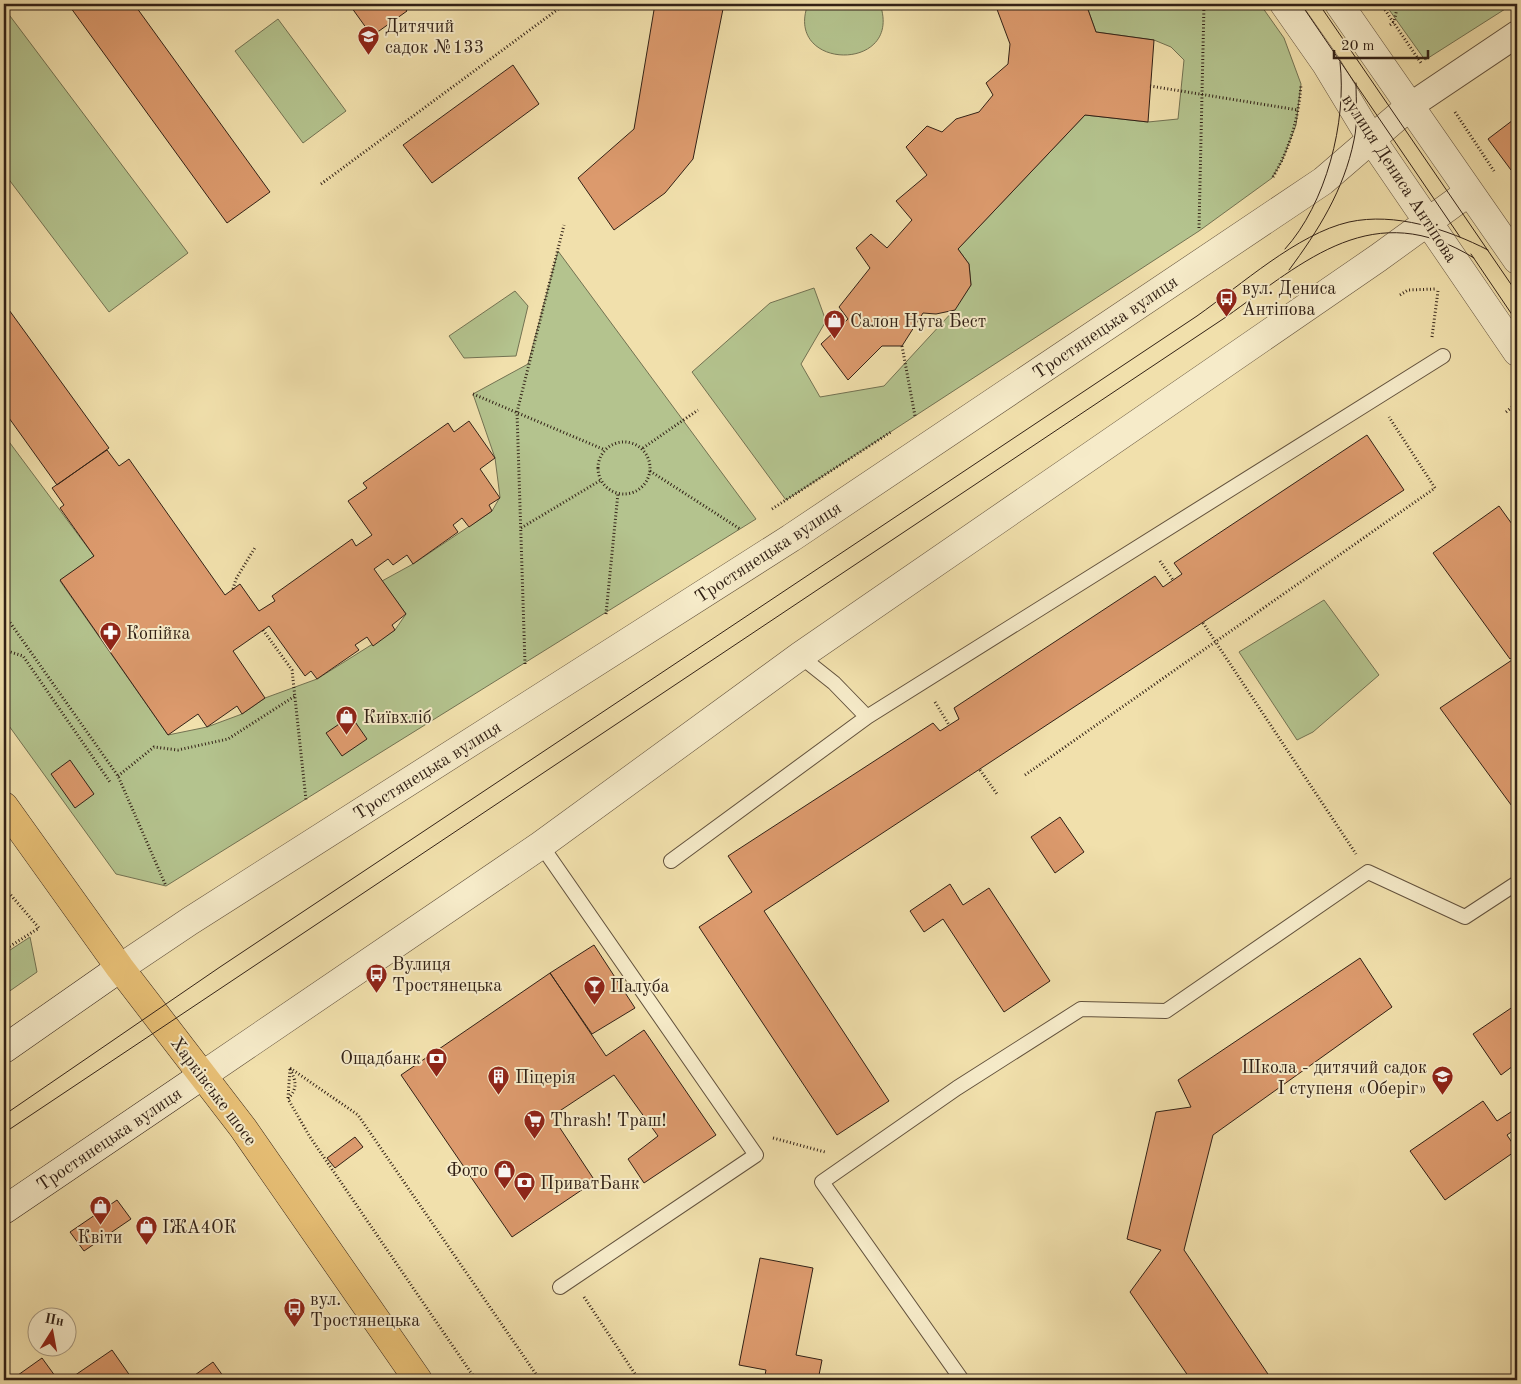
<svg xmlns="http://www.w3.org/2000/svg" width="1521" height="1384" font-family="'Old Standard TT',serif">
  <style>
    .green { fill: #b4c38e; stroke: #737252 }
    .building { fill: #dc9a6d; stroke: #322116 }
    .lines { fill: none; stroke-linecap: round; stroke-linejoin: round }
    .service-casing { stroke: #62513c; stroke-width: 16 }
    .minor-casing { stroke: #62513c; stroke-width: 28 }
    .tertiary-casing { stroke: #62513c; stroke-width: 29 }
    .secondary-casing { stroke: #322116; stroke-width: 29 }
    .primary-casing { stroke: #322116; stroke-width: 29 }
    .path { stroke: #322116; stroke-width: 3; stroke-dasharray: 1 2.5; stroke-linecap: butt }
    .service { stroke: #f6ebc9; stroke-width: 14 }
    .minor { stroke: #f6ebc9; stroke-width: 26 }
    .tertiary { stroke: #f6ebc9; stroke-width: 28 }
    .secondary { stroke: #f6ebc9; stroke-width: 28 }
    .primary { stroke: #e8c076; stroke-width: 28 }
    .tram { stroke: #322116; stroke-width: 1 }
    .labels { text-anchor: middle; stroke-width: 4; stroke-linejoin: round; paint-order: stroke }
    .poi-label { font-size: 18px; fill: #322116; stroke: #f6ebc9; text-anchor: start }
    .street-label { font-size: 18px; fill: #322116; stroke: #f6ebc9 }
  </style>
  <rect width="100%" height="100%" fill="#f1e0ac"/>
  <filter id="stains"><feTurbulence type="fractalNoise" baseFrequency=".004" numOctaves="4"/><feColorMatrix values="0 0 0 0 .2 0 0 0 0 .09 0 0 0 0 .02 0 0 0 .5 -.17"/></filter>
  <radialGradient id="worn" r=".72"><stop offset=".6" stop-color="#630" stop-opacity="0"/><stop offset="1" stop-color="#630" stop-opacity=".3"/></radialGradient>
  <path class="green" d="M 808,4 L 880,4 C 904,73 783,71 808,4 Z
    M 1086,4 L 1260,4 L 1284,38 L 1301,84 L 1296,125 L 1282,161 L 1272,178 L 1199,231 L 786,500 L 692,372 L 770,303 L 814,288 L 826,321 L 801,364 L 820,397 L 884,386 L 954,310 L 971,285 L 969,264 L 958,249 L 1085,115 L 1148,122 L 1178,119 L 1184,60 L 1171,47 L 1154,40 L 1096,32 Z
    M 1385,4 L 1513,4 L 1425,60 Z
    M 4,8 L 188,253 L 109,312 L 4,173 Z
    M 278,19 L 346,111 L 303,143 L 235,51 Z
    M 558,251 L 756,519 L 166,886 L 116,874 L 4,719 L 4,435 L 94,556 L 60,581 L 168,735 L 207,727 L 242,714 L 265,698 L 317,679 L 395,630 L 406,614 L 382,581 L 413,564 L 492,511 L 500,497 L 495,458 L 473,394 L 528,364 Z
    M 515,291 L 528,306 L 516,356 L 464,358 L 449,336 Z
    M 1324,600 L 1379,675 L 1313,732 L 1297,740 L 1239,652 Z
    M 30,937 L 37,972 L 4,995 L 4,954 Z"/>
  <path class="building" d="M 68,4 L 134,4 L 270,192 L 227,223 Z
    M 349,4 L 402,4 L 407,11 L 372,36 Z
    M 655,4 L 724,4 L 693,159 L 665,193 L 614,230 L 578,178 L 634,129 Z
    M 995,4 L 1086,4 L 1096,32 L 1154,40 L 1148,122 L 1085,115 L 958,249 L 969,264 L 971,285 L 955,310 L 936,314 L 923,313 L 902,346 L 882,346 L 848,380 L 821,344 L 848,319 L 839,307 L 870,268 L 856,248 L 871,234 L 887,248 L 912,220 L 896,201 L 927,175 L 906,147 L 927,126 L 942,132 L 956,119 L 979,112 L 993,95 L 986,83 L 1008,64 L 1010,44 Z
    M 513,65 L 539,104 L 432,183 L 403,145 Z
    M 1517,117 L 1517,166 L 1511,170 L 1488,139 Z
    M 4,303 L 109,448 L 57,485 L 4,411 Z
    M 469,421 L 495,458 L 480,469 L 500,498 L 489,505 L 492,511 L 469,527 L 462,518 L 453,525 L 458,532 L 413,564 L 407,555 L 393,565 L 388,559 L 374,569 L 406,614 L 392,625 L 395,630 L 373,646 L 367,637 L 355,645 L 359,650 L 317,679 L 311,671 L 305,676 L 269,626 L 233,651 L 265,698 L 242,714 L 237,706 L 207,727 L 198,714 L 168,735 L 60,580 L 94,556 L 60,508 L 64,505 L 52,488 L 107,450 L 119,466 L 129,459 L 225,595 L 240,584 L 259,611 L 275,601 L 272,596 L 352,539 L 356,546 L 372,535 L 348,501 L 367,488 L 363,483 L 448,423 L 454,432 Z
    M 1367,435 L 1404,490 L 764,911 L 889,1101 L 837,1135 L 699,927 L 752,892 L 728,856 L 933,723 L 940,731 L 959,719 L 954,708 L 1155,576 L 1163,587 L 1182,574 L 1174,563 Z
    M 1499,506 L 1517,531 L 1517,654 L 1510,659 L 1433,553 Z
    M 1515,658 L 1517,661 L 1517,813 L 1440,708 Z
    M 351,716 L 367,739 L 342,756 L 326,733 Z
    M 70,760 L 94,794 L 75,808 L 51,774 Z
    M 1060,817 L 1084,852 L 1055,873 L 1031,837 Z
    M 950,884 L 963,905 L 989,888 L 1050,981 L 1004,1012 L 943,919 L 924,932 L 910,911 Z
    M 594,945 L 635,1008 L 592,1034 L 550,973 Z
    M 1360,958 L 1392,1007 L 1213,1135 L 1184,1250 L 1272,1380 L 1191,1380 L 1130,1292 L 1161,1250 L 1127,1239 L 1156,1112 L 1191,1107 L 1178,1080 Z
    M 550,973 L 606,1056 L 644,1030 L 716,1135 L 644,1183 L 628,1159 L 658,1136 L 614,1075 L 552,1116 L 595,1181 L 512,1237 L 401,1075 Z
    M 1517,1004 L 1517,1063 L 1501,1075 L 1473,1034 Z
    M 1483,1101 L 1497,1121 L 1517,1108 L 1517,1128 L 1507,1135 L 1517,1150 L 1445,1200 L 1410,1151 Z
    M 355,1137 L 363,1147 L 335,1168 L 327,1158 Z
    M 117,1200 L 131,1219 L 84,1251 L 70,1232 Z
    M 760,1258 L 813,1268 L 796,1355 L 822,1360 L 818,1380 L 764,1380 L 766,1370 L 739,1365 Z
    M 112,1350 L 133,1380 L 68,1380 Z
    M 42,1358 L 58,1380 L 11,1380 Z
    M 213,1362 L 226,1380 L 188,1380 Z"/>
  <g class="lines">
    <defs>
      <path id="service" d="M 800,656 L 834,683 L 867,717
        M 541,845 L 756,1155 L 560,1287
        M 671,861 L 867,717 L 1443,356
        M 962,1380 L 822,1182 L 957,1088 L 1081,1009 L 1166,1011 L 1368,872 L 1465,917 L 1517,883"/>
      <path id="minor" d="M 1410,106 L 1517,34"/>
      <path id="tertiary" d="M 1284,4 L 1326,64 L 1372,140 L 1517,352
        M 1339,4 L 1517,260
        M 120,968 L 190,921 L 791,538 L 1323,181 L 1410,106
        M 203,1075 L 541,845 L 800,656 L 1378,258 L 1469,192"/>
      <path id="secondary" d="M 4,1049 L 120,968
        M 4,1210 L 203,1075"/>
      <path id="primary" d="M 4,806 L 120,968 L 243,1128 L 418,1380"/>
    </defs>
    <use href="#service" class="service-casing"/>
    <use href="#minor" class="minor-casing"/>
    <use href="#tertiary" class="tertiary-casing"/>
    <use href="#secondary" class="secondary-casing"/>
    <use href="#primary" class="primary-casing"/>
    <path class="path" d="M 1381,4 L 1421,63
      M 1390,25 L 1394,22 L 1398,4
      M 1150,86 L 1298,110
      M 1455,112 L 1494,171
      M 1273,177 C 1290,148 1299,117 1301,84
      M 321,184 L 565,4
      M 1199,228 L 1204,4
      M 1400,295 L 1408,290 L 1437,289
      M 1432,337 L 1438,291
      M 902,346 L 915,416
      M 473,394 L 605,450
      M 1506,412 L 1517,403
      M598 468a26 26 0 1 1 52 0a26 26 0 1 1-52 0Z
      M 643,448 L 698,410
      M 650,471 L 740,529
      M 772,509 L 891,432
      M 521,528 L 601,480
      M 1160,561 L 1173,580
      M 233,589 L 236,579 L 256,546
      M 4,614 L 118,776 L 166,886
      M 606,614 L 618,493
      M 1203,623 L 1356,854
      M 263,630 L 292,670 L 306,800
      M 4,650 L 23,656 L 110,782
      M 525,664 L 517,412 L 564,225
      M 935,702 L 949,725
      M 980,770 L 997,794
      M 1025,775 L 1435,488 L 1389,417
      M 118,776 L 154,747 L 178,750 L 228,739 L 295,696
      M 4,887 L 39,928 L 4,950
      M 290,1068 L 358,1115 L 540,1380
      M 290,1069 C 296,1081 298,1088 288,1099 L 310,1137 L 476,1380
      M 288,1098 L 290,1069
      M 773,1138 L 825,1152
      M 584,1297 L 639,1380
      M 1515,1380 L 1517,1379"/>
    <use href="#service" class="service"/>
    <use href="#minor" class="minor"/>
    <use href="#tertiary" class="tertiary"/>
    <use href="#secondary" class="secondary"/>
    <use href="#primary" class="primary"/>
    <path class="tram" d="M 1301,4 L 1460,237
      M 1319,4 L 1517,293
      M 1285,249 C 1326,204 1347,122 1340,62
      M 1471,254 L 1517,322
      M 1289,270 C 1318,231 1344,190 1354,140 C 1358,122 1356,101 1356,83
      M 4,1115 L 220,967 L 1197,316 C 1241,285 1297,234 1349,222 C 1395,212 1447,229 1488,250
      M 4,1133 L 1226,317 C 1306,260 1374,196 1474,258"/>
  </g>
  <defs>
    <symbol id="school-pin" viewBox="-11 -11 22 30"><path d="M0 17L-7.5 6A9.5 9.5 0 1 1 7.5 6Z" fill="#8f2418" stroke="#f6ebc9"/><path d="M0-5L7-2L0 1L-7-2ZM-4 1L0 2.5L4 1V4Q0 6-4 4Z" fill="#fff"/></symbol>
    <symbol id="bus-pin" viewBox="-11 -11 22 30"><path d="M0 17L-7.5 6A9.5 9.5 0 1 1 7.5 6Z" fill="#8f2418" stroke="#f6ebc9"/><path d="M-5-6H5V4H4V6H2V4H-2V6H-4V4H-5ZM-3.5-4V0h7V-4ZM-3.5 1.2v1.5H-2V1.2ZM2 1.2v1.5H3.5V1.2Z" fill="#fff"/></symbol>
    <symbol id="shop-pin" viewBox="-11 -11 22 30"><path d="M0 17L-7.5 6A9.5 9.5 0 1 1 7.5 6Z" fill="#8f2418" stroke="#f6ebc9"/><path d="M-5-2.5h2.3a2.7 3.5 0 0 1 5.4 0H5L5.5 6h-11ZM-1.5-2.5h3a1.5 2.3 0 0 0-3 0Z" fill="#fff"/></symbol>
    <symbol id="pharmacy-pin" viewBox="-11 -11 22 30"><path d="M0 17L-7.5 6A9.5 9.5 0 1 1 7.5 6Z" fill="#8f2418" stroke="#f6ebc9"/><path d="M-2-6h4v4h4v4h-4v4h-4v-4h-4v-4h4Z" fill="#fff"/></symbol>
    <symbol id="bar-pin" viewBox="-11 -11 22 30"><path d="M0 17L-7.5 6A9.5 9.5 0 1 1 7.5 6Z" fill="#8f2418" stroke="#f6ebc9"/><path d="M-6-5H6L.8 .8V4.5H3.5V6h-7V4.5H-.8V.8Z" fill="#fff"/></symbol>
    <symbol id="bank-pin" viewBox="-11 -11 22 30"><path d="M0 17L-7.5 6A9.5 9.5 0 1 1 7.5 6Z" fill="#8f2418" stroke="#f6ebc9"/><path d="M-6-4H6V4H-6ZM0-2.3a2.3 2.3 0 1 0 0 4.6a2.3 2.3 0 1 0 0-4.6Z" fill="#fff"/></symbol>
    <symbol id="building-pin" viewBox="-11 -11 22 30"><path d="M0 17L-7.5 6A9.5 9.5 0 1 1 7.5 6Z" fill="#8f2418" stroke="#f6ebc9"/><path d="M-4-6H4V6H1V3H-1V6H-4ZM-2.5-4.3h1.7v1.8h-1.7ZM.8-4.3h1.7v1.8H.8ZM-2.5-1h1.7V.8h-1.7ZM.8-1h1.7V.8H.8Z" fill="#fff"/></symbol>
    <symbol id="supermarket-pin" viewBox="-11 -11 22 30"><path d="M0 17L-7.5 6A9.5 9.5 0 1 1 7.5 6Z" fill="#8f2418" stroke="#f6ebc9"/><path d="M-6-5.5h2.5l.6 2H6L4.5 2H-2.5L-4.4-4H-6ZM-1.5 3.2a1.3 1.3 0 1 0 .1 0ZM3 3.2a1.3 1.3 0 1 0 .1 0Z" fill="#fff"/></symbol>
  </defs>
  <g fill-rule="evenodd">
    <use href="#school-pin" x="356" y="24" width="25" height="34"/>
    <use href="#bus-pin" x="1214" y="286" width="25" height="34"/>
    <use href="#shop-pin" x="822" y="308" width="25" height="34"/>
    <use href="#pharmacy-pin" x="98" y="620" width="25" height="34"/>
    <use href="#shop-pin" x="334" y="704" width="25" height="34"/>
    <use href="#bus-pin" x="364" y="962" width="25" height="34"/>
    <use href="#bar-pin" x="582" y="974" width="25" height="34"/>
    <use href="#bank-pin" x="424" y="1046" width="25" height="34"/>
    <use href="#building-pin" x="486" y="1064" width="25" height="34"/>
    <use href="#school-pin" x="1430" y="1064" width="25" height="34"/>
    <use href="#supermarket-pin" x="522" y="1108" width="25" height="34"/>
    <use href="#shop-pin" x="492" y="1158" width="25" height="34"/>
    <use href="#bank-pin" x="512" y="1170" width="25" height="34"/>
    <use href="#shop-pin" x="88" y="1194" width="25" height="34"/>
    <use href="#shop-pin" x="134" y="1214" width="25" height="34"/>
    <use href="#bus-pin" x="282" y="1296" width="25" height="34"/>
  </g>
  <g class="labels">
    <g class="poi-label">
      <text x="385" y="32">Дитячий<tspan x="385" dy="21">садок №133</tspan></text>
      <text x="1242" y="294">вул. Дениса<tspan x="1242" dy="21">Антіпова</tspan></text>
      <text x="850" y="327">Салон Нуга Бест</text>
      <text x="126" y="639">Копійка</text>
      <text x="363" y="723">Київхліб</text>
      <text x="392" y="970">Вулиця<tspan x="392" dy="21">Тростянецька</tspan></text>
      <text x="610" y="992">Палуба</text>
      <text x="421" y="1064" text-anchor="end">Ощадбанк</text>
      <text x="1427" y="1073" text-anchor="end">Школа - дитячий садок<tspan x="1427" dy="21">І ступеня «Оберіг»</tspan></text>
      <text x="515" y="1083">Піцерія</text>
      <text x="550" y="1126">Thrash! Траш!</text>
      <text x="488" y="1176" text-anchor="end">Фото</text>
      <text x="540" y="1189">ПриватБанк</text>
      <text x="162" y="1233">IЖА4ОК</text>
      <text x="100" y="1243" text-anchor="middle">Квіти</text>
      <text x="310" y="1305">вул.<tspan x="310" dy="21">Тростянецька</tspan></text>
    </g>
    <g class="street-label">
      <text transform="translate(1400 178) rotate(57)" y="6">вулиця Дениса Антіпова</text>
      <text transform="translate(1105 327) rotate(-34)" y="6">Тростянецька вулиця</text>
      <text transform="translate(768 552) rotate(-33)" y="6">Тростянецька вулиця</text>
      <text transform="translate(427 770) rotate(-32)" y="6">Тростянецька вулиця</text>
      <text transform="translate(214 1091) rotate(53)" y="6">Харківське шосе</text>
      <text transform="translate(109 1139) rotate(-34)" y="6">Тростянецька вулиця</text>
    </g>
  </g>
  <rect width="1521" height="1384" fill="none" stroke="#f1e0ac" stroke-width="20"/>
  <rect x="5" y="5" width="1511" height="1374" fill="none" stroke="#322116" stroke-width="2.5"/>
  <rect x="10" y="10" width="1501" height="1364" fill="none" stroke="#322116"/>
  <g transform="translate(52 1332) rotate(11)"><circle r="24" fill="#f6ebc9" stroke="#a89a81"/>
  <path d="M0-4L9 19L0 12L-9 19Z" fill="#8f2418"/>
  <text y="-8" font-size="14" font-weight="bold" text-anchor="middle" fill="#322116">Пн</text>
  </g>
  <path d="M1334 50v8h94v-8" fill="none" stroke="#322116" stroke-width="2.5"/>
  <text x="1341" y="50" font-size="15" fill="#322116" stroke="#f6ebc9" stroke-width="4" paint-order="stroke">20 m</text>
  <rect width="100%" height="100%" filter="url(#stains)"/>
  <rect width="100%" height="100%" fill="url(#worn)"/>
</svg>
